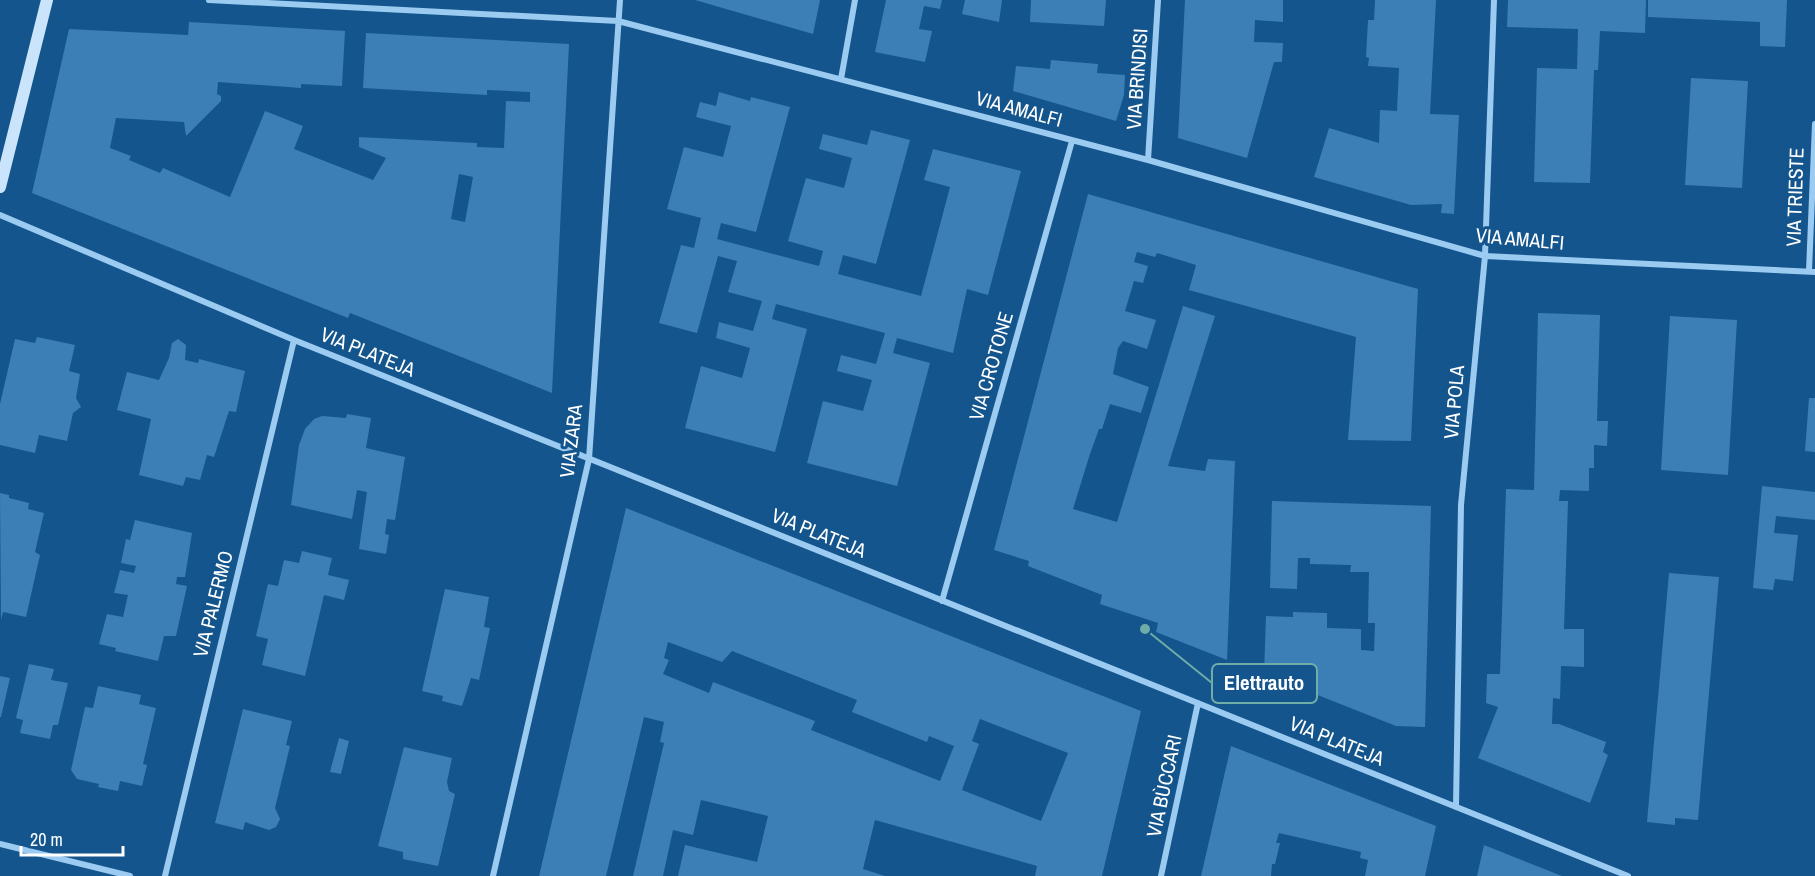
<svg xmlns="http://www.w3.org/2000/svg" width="1815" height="876" font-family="'Archivo Narrow',sans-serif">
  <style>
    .building { fill: #3c7fb6; fill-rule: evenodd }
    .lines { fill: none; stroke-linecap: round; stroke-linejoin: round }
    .street { stroke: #9ccbf1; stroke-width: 6 }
    .secondary { stroke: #cae5fb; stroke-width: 12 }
    .labels { text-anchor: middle; stroke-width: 6; stroke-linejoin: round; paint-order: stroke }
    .street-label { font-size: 20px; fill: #fff; stroke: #13558c }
    .leader { fill: none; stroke: #6fada8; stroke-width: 2 }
    .callout-dot { fill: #6fada8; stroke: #13558c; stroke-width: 2 }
    .callout { fill: #13558c; stroke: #6fada8; stroke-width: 2 }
    .callout-label { font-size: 21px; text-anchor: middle; font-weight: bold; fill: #fff }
  </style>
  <rect width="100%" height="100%" fill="#13558c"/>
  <path class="building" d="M 695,0 L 820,0 L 813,34 Z
    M 886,0 L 942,0 L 940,9 L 924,6 L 919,29 L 932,31 L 925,62 L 875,52 Z
    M 965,0 L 1002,0 L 999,22 L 962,14 Z
    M 1031,0 L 1106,0 L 1104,26 L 1030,22 Z
    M 1185,0 L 1283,0 L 1283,22 L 1255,20 L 1254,42 L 1283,43 L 1282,62 L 1274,62 L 1247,158 L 1178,138 Z
    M 1375,0 L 1436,0 L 1430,114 L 1459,115 L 1454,214 L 1441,213 L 1442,204 L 1411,205 L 1314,177 L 1329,128 L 1379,143 L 1380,110 L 1397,111 L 1399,68 L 1368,66 L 1369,58 L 1366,57 L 1368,20 L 1374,20 Z
    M 1508,0 L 1646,0 L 1645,33 L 1600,31 L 1598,70 L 1594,70 L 1590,183 L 1534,182 L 1537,68 L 1577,69 L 1578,29 L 1507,27 Z
    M 1648,0 L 1787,0 L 1785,47 L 1760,46 L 1760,22 L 1648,17 Z
    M 189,22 L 345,31 L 342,86 L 301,84 L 301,88 L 218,82 L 217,94 L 221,96 L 221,101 L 186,136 L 184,122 L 116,118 L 110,148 L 131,156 L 129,160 L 160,173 L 163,168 L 230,197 L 265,111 L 303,126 L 294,149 L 373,180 L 386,158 L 359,147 L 359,137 L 477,143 L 477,147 L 504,148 L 506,101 L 530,102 L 530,92 L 487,90 L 487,95 L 363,88 L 366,33 L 569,44 L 552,393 L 350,313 L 348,318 L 32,193 L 69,29 L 188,35 ZM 459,174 L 473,177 L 465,222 L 451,219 Z
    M 1051,60 L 1098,64 L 1097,73 L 1125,75 L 1124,95 L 1116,121 L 1013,91 L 1016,66 L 1050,69 Z
    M 1691,78 L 1748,81 L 1742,188 L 1685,185 Z
    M 719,92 L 750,101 L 751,97 L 790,107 L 756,232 L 721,223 L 717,239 L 819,266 L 823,251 L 788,241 L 806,178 L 844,188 L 852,158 L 819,149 L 823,134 L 867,145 L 871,130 L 910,140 L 876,264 L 843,255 L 838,274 L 921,296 L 950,187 L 924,180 L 933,149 L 1021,171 L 988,295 L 967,289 L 953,353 L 897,338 L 893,353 L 930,363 L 897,486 L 807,463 L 823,401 L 863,411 L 872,380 L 837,371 L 841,355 L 876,364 L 885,333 L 776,304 L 772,319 L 807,329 L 775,452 L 685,428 L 701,366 L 742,378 L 750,348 L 716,338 L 719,322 L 753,331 L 762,301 L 728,292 L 737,261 L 718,256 L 697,333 L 659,323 L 681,245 L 694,248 L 701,218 L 667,209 L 684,147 L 723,157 L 731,126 L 696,117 L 700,102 L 716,106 Z
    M 1088,194 L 1418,289 L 1411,441 L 1348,440 L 1356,337 L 1189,290 L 1196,265 L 1157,253 L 1155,257 L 1137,252 L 1134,262 L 1148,266 L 1143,283 L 1134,281 L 1125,311 L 1156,320 L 1147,349 L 1123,341 L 1118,348 L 1113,374 L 1149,387 L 1141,413 L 1110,404 L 1102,429 L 1099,429 L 1089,457 L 1073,509 L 1117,522 L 1183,306 L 1215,316 L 1168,466 L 1205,471 L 1208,459 L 1235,461 L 1227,660 L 1156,632 L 1158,623 L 1100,604 L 1102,595 L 1028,566 L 1029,561 L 994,550 Z
    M 1538,313 L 1600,315 L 1597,421 L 1608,421 L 1607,446 L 1594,445 L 1594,468 L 1589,468 L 1589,491 L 1560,490 L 1559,501 L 1568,501 L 1564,629 L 1584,629 L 1584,667 L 1561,666 L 1560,699 L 1553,698 L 1552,724 L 1559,724 L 1606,742 L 1603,752 L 1608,755 L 1590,803 L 1478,758 L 1498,707 L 1486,703 L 1487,674 L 1500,674 L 1506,489 L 1534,490 Z
    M 1670,316 L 1737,320 L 1728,475 L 1661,470 Z
    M 37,337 L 75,345 L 69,371 L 80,374 L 76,398 L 81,407 L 73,413 L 67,441 L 39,435 L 35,453 L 0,445 L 0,404 L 15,339 L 35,343 Z
    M 178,339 L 186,345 L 185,360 L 198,363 L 199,359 L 245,371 L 236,412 L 229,411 L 214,457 L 207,455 L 200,480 L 186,477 L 183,486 L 139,475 L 151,419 L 117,410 L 127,372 L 159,380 L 169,358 L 172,343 Z
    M 1809,398 L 1815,398 L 1815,452 L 1805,451 Z
    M 347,414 L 371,418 L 366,448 L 405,457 L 395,520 L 387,519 L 385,534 L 389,535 L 386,554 L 359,549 L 367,492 L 357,490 L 352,519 L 291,505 L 299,445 L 305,429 L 314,419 L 322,416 L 346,418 Z
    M 1762,486 L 1815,492 L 1815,520 L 1776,516 L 1774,533 L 1798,535 L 1793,581 L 1775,579 L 1773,590 L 1753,588 Z
    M 0,493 L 9,495 L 9,498 L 29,503 L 28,509 L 44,513 L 35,552 L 40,555 L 26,617 L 3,612 L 1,620 Z
    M 1272,501 L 1431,506 L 1425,727 L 1396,726 L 1264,674 L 1266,616 L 1293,617 L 1293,612 L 1327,613 L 1327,628 L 1361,629 L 1361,650 L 1374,651 L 1375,623 L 1368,623 L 1369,572 L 1350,572 L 1351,565 L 1310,564 L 1310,558 L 1298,558 L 1297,589 L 1270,588 Z
    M 626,508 L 1141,711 L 1102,876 L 1035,876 L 1037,866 L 875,820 L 863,869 L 885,876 L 678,876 L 685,845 L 757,862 L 768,816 L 701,800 L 693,835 L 673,830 L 663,876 L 633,876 L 664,743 L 660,742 L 664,722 L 644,717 L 606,876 L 539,876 ZM 668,642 L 722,662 L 732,651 L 857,700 L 852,712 L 927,742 L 929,736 L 954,746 L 940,781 L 811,730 L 815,721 L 713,682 L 709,693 L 663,674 L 669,660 L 664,658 ZM 980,719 L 1068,753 L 1041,821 L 962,790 L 979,744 L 972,741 Z
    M 135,520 L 192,533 L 185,577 L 177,577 L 176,584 L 187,586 L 176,636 L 164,636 L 158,661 L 115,651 L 116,648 L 99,644 L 107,614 L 123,617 L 128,595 L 114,593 L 120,570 L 134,573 L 136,566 L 121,563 L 126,539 L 130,540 Z
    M 302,551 L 332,558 L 328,575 L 349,580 L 344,600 L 324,595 L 305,676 L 262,665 L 268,639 L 256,636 L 268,584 L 278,586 L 284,560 L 299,563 Z
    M 1669,573 L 1719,577 L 1698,820 L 1675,818 L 1675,825 L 1647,822 Z
    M 445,589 L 489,597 L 484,627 L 490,628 L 479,680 L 471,678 L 462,706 L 442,701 L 443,696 L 422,691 Z
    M 29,664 L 54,669 L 51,680 L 68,683 L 58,725 L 53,725 L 50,739 L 20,733 L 23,720 L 16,718 Z
    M 0,676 L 10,678 L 1,717 L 0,717 Z
    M 98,686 L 141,695 L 139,704 L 156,708 L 143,764 L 147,765 L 142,786 L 120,781 L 118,791 L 98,787 L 99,784 L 77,779 L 71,770 L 85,707 L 93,708 Z
    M 243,709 L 292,721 L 286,745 L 290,746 L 275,808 L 280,819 L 276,827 L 269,830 L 245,822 L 243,830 L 215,823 Z
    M 339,738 L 349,741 L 341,774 L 330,772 Z
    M 1231,746 L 1436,826 L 1425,876 L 1365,876 L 1368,860 L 1360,858 L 1361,852 L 1279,833 L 1276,843 L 1280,843 L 1275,864 L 1272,864 L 1271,876 L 1201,876 Z
    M 404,747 L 452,758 L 447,782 L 449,791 L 455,794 L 438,866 L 403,859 L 403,852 L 378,846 Z
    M 1484,845 L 1562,876 L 1477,876 Z"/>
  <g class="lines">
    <path class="street" d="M 209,0 L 618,21 L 1148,160 L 1485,256 L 1815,272
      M 841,79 L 855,0
      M 1148,160 L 1158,0
      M 0,215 L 294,340 L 1628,876
      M 1809,271 L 1815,124
      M 942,601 L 1072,141
      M 1456,807 L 1461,505 L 1485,256 L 1494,0
      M 0,844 L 130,876
      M 165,876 L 294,340
      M 493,876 L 589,459 L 620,0
      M 1161,876 L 1198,703"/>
    <path class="secondary" d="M 0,187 L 47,0"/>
  </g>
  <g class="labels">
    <g class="street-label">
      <text transform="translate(1137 79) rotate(-86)" y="7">VIA BRINDISI</text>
      <text transform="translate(1019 109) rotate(15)" y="7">VIA AMALFI</text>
      <text transform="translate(1795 197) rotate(-88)" y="7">VIA TRIESTE</text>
      <text transform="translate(1520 239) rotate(5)" y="7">VIA AMALFI</text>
      <text transform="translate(368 352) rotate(22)" y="7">VIA PLATEJA</text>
      <text transform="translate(991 366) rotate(-74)" y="7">VIA CROTONE</text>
      <text transform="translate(1454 402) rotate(-85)" y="7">VIA POLA</text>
      <text transform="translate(571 441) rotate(-83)" y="7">VIA ZARA</text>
      <text transform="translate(819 533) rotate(22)" y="7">VIA PLATEJA</text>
      <text transform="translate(213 604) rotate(-76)" y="7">VIA PALERMO</text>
      <text transform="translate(1337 741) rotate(22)" y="7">VIA PLATEJA</text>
      <text transform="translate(1164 786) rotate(-78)" y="7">VIA BÙCCARI</text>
    </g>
  </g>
  <path class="leader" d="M1145 629L1212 683"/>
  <circle class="callout-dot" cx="1145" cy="629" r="6"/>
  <rect class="callout" x="1212" y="664" width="105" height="39" rx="6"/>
  <g class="callout-label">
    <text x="1264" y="690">Elettrauto</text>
  </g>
  <path d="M21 846v9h102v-9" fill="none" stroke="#ffffff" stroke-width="3"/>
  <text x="30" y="846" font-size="18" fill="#ffffff" stroke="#13558c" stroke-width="4.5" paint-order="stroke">20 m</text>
</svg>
